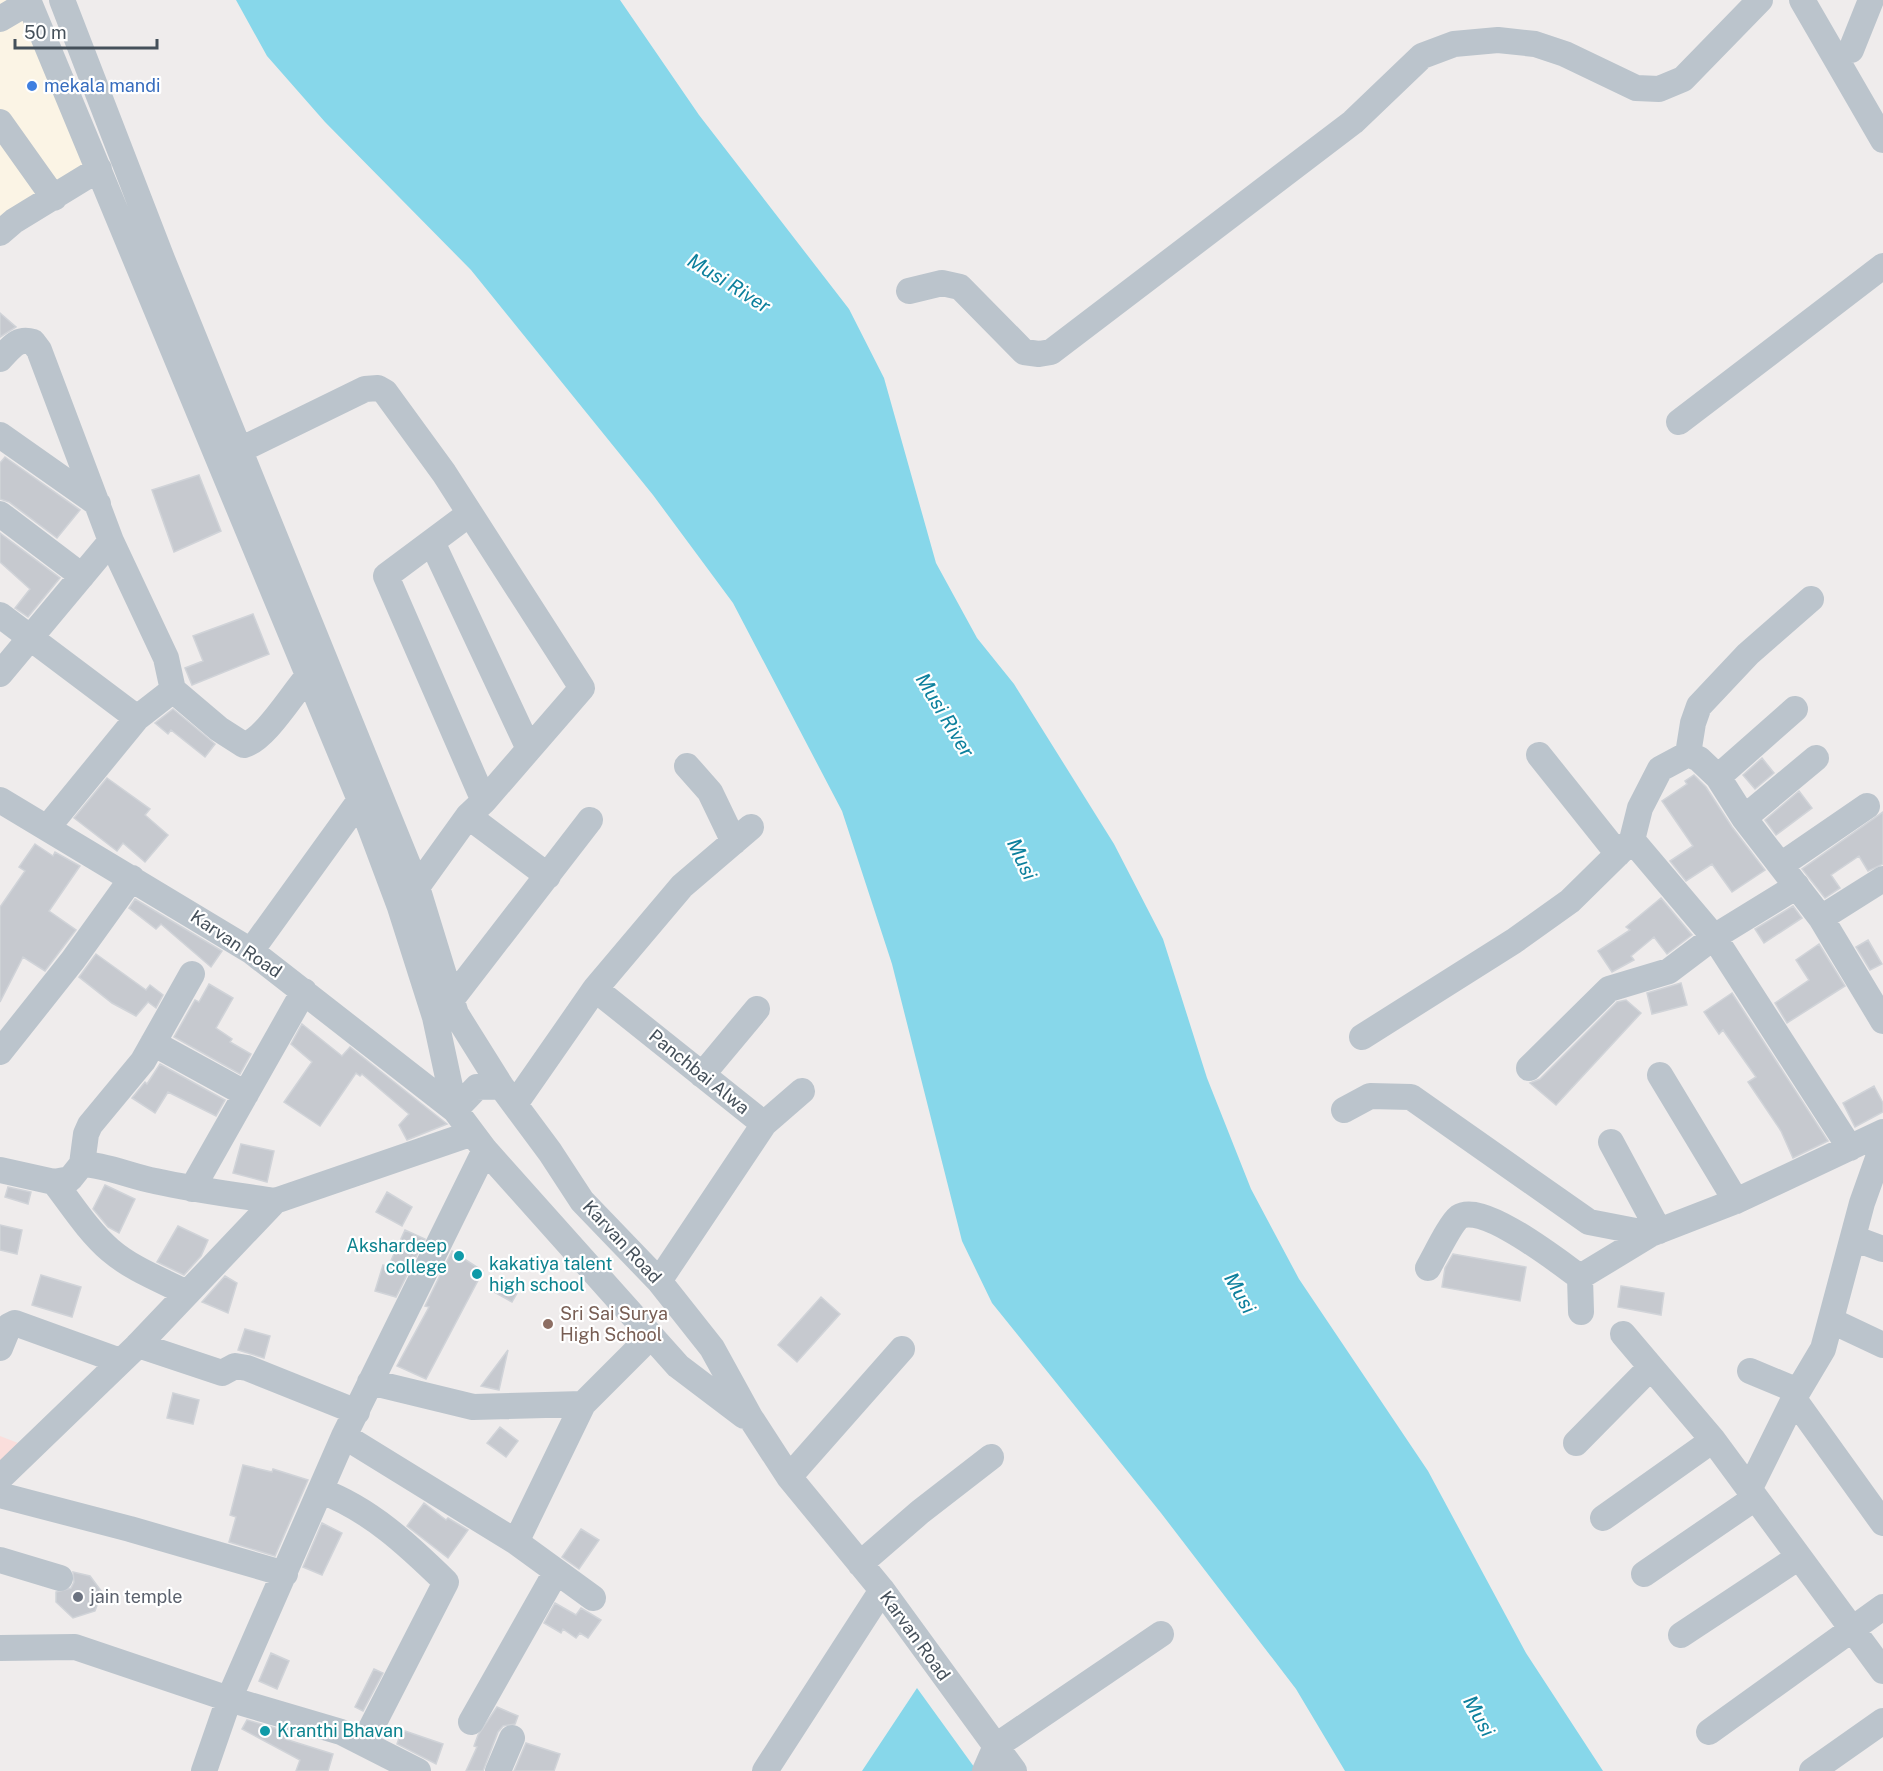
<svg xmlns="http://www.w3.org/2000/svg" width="1883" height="1771" font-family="'Public Sans',sans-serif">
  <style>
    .commercial { fill: #fbf4e5 }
    .medical { fill: #fadedc }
    .water { fill: #87d7ea }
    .building { fill: #c6c9cf; stroke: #d0d3d8; stroke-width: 1.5 }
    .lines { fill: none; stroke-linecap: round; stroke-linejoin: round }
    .minor { stroke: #bbc4cc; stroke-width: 26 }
    .shop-dot { fill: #3f7fe0; stroke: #fff; stroke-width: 2 }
    .culture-dot { fill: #0f9aa8; stroke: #fff; stroke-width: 2 }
    .education-dot { fill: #8d6e63; stroke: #fff; stroke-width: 2 }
    .worship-dot { fill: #6b7280; stroke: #fff; stroke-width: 2 }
    .labels { text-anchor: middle; stroke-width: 4.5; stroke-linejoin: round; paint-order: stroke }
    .shop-label { font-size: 18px; fill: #366cbe; stroke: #fff; text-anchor: start }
    .street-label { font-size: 18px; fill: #45505a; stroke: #fff }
    .culture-label { font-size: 18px; fill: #0d838f; stroke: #fff; text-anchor: start }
    .education-label { font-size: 18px; fill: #785e54; stroke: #fff; text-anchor: start }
    .worship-label { font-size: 18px; fill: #5b616d; stroke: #fff; text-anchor: start }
    .water-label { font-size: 20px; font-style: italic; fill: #0d809d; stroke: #fff }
  </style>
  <rect width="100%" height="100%" fill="#efecec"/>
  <path class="commercial" d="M 0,0 L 28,0 L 100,171 L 0,233 Z"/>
  <path class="medical" d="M 0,1436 L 18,1443 L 0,1461 Z"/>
  <path class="water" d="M 236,0 L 620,0 L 699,115 L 849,309 L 884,378 L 936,563 L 977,638 L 1014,684 L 1114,844 L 1163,939 L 1207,1078 L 1251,1189 L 1299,1279 L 1428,1471 L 1526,1653 L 1603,1771 L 1345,1771 L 1296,1689 L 1161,1513 L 992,1303 L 962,1241 L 892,964 L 842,811 L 733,603 L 653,495 L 471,270 L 325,122 L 267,56 Z
    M 917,1688 L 977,1771 L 862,1771 Z"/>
  <path class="building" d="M 0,313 L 16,327 L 0,337 Z
    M 5,457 L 80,510 L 57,538 L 9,502 L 0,499 L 0,463 Z
    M 199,475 L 221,531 L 174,552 L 152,490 Z
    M 0,533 L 60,578 L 28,617 L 15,608 L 30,589 L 0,562 Z
    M 253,614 L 269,654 L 192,685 L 185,668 L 203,661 L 193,636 Z
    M 173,709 L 215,744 L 205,757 L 171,730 L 168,734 L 155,723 Z
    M 1762,758 L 1774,773 L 1755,789 L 1743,775 Z
    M 1694,775 L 1706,787 L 1732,827 L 1765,870 L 1732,892 L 1712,864 L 1686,881 L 1670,861 L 1693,846 L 1662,801 L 1687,784 L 1685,781 Z
    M 107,778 L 150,809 L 145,815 L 168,835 L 145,862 L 123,843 L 117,851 L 74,818 Z
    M 1799,791 L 1812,808 L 1776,835 L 1765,820 Z
    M 1883,812 L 1883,864 L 1868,871 L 1859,856 L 1831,875 L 1840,888 L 1825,898 L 1802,869 Z
    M 35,844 L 53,856 L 55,852 L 80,866 L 49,911 L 76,930 L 45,971 L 23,957 L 0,1002 L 0,907 L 25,871 L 19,867 Z
    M 1661,898 L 1692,935 L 1667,954 L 1654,937 L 1631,956 L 1634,960 L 1612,972 L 1598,951 L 1630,930 L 1626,927 Z
    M 135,899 L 222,951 L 211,967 L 161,924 L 156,929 L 129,908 Z
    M 1793,906 L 1802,918 L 1764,943 L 1755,929 Z
    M 1868,940 L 1882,964 L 1870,970 L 1856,947 Z
    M 1819,944 L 1845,986 L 1787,1023 L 1775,1003 L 1809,980 L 1796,960 Z
    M 96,954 L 146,990 L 150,985 L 163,995 L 156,1008 L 148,1002 L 136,1016 L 112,1003 L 79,977 Z
    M 1681,983 L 1687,1005 L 1652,1014 L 1647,993 Z
    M 209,984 L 233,998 L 216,1028 L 232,1039 L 230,1042 L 251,1054 L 240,1074 L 174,1037 L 195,1000 L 199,1002 Z
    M 1732,993 L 1828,1141 L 1793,1158 L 1781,1131 L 1748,1082 L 1756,1077 L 1723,1030 L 1719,1034 L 1704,1012 Z
    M 1626,1000 L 1641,1013 L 1556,1105 L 1530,1083 L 1540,1079 L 1617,1002 Z
    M 302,1024 L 342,1056 L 350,1047 L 447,1124 L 407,1140 L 399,1125 L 409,1114 L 362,1074 L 360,1076 L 356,1073 L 320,1126 L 284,1102 L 312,1062 L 291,1044 Z
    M 160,1064 L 225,1100 L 216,1116 L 168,1092 L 155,1113 L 132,1098 L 145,1082 L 147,1084 Z
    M 1874,1086 L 1883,1103 L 1883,1112 L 1855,1127 L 1843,1103 Z
    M 241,1144 L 274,1151 L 267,1182 L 233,1173 Z
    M 105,1185 L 135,1199 L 119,1233 L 108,1227 L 93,1209 Z
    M 8,1187 L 31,1192 L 28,1204 L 5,1197 Z
    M 387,1192 L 412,1207 L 402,1226 L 376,1212 Z
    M 0,1225 L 22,1230 L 17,1254 L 0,1250 Z
    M 178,1226 L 208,1240 L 201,1256 L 184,1275 L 157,1262 Z
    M 405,1230 L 425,1239 L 396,1297 L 375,1291 L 383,1265 L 388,1267 Z
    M 452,1251 L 483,1271 L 426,1379 L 397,1366 L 429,1307 L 425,1306 Z
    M 1453,1254 L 1526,1267 L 1520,1301 L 1442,1287 L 1445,1268 Z
    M 41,1275 L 81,1287 L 72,1317 L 32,1305 Z
    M 225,1276 L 237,1283 L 228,1313 L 202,1302 Z
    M 501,1278 L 520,1288 L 512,1302 L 494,1292 Z
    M 1621,1286 L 1664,1293 L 1661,1315 L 1618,1307 Z
    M 821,1297 L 840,1314 L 797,1362 L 778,1345 Z
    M 245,1329 L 270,1336 L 264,1358 L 238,1350 Z
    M 508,1350 L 499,1390 L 481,1386 Z
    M 173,1393 L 199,1400 L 193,1424 L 167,1418 Z
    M 500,1427 L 518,1441 L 506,1457 L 487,1443 Z
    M 243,1465 L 272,1472 L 273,1469 L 308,1480 L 275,1556 L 229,1542 L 236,1517 L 230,1515 Z
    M 424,1503 L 446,1520 L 448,1518 L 468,1530 L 448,1558 L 407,1526 Z
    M 322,1523 L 342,1533 L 322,1575 L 303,1567 Z
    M 581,1529 L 599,1540 L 579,1569 L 562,1557 Z
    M 73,1572 L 90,1576 L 102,1592 L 95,1611 L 73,1618 L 56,1602 L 56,1592 L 71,1588 L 74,1582 Z
    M 555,1603 L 576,1615 L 581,1608 L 601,1620 L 588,1638 L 580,1633 L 576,1638 L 563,1629 L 561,1633 L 544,1623 Z
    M 271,1653 L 289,1661 L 277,1689 L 259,1681 Z
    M 374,1669 L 383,1673 L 363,1711 L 355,1707 Z
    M 497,1707 L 518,1716 L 515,1724 L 503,1726 L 498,1732 L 483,1771 L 466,1771 L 477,1747 L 474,1746 L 478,1735 Z
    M 247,1720 L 282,1730 L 288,1733 L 285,1739 L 333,1754 L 328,1771 L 296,1771 L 300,1760 L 242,1729 Z
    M 402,1730 L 443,1744 L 436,1764 L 397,1744 Z
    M 526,1743 L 560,1754 L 554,1771 L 514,1771 Z"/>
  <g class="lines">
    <path class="minor" d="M 28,0 L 360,800 L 400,907 L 435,1017 L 455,1110
      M 62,0 L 162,259 L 417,887 L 456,1014 L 501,1086 L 550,1152 L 582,1201 L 659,1281 L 712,1348 L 750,1417 L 789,1477 L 882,1590 L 1014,1771
      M 1802,0 L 1883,140
      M 0,19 L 29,2
      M 1851,50 L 1871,0
      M 0,122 L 54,198
      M 0,233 L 14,221 L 99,169
      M 909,291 L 942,283 L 960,287 L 1024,352 L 1039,354 L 1051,352 L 1353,122 L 1422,56 L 1454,44 L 1498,40 L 1535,44 L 1565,54 L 1636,88 L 1659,89 L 1683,79 L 1760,0
      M 0,359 C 11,348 17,337 33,342 L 39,350 L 111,541 L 166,658 L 173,690 L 137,718 L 47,828
      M 1679,422 L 1883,266
      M 0,435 L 98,504
      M 240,450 L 365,389 L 378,388 L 385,392 L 444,473 L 582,688 L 484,801
      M 0,514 L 82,576
      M 432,542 L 529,749
      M 0,615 L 137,718
      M 0,674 L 111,541
      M 173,690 L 219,729 L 244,745 C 265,740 292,694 309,675
      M 1688,754 L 1693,723 L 1699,706 L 1748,654 L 1811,599
      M 1539,755 L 1618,854
      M 687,766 L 710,792 L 734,842
      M 1718,777 L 1795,709
      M 0,800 L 251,951 L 455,1110 L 485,1150 L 678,1366 L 744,1416
      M 468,816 L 484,801 L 386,576 L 469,514
      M 1744,818 L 1816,758
      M 1632,840 L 1714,937 L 1850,1148
      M 1781,865 L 1867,806
      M 417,887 L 468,816 L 548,876
      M 1821,918 L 1883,879
      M 251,951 L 360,800
      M 595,989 L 682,886 L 751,827
      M 451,1000 L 590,820
      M 1362,1037 L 1514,941 L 1570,901 L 1632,840 L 1640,808 L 1660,769 L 1688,754 L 1699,759 L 1718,777 L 1744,818 L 1821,918 L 1883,1021
      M 153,1043 L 246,1094
      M 0,1052 L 73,960 L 132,878
      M 1529,1068 L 1609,989 L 1669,971 L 1714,937 L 1797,886
      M 702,1075 L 757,1009
      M 1660,1075 L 1736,1201
      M 515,1104 L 595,989 L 764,1124 L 659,1281
      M 455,1110 L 477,1087 L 501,1086
      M 1344,1110 L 1370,1096 L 1411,1097 L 1589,1222 L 1651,1234
      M 764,1124 L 802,1091
      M 1611,1142 L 1659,1231
      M 82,1164 L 86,1134 L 90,1125 L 143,1061 L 192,974
      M 0,1170 L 54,1182 L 70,1179 L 82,1164 C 106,1165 130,1176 155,1181 C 195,1190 235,1195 275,1201
      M 54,1182 C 72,1205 88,1231 110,1250 C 132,1269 161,1280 187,1293
      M 192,1189 L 304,991
      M 1853,1238 L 1883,1249
      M 1428,1268 C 1435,1256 1450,1224 1459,1217 C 1482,1201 1560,1263 1580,1277 L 1651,1234 L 1736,1201 L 1883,1132
      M 1580,1277 L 1581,1312
      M 1832,1321 L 1883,1345
      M 1623,1334 L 1713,1440 L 1883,1671
      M 138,1345 L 222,1373 L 235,1366 L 247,1368 L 357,1412
      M 0,1348 L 9,1326 L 15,1323 L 120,1361
      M 1750,1371 L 1798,1391 L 1823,1349 L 1862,1203 L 1883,1144
      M 370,1382 L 473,1407 L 583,1404 L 651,1336
      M 1794,1399 L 1883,1523
      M 344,1436 L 516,1542 L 593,1598
      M 1576,1443 L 1651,1367
      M 789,1477 L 902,1349
      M 0,1478 L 138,1345 L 275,1201 L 470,1134
      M 1749,1490 L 1798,1391
      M 321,1491 C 370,1509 409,1546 446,1582 L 364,1742
      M 0,1495 L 130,1529 L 285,1574
      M 1603,1518 L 1713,1440
      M 516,1542 L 583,1404
      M 0,1560 L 60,1578
      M 860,1564 L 920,1512 L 991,1457
      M 1644,1574 L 1755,1498
      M 1681,1635 L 1799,1557
      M 0,1648 L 75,1647 L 229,1699 L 341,1732 L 418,1771
      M 471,1722 L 556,1572
      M 1709,1732 L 1883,1607
      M 204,1771 L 229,1699 L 344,1436 L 485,1150
      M 498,1771 L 512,1738
      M 765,1771 L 882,1590
      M 985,1771 L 996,1746 L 1161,1634
      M 1812,1771 L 1883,1721"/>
  </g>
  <circle class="shop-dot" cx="32" cy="86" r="6"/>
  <g class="culture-dot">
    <circle cx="459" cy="1256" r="6"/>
    <circle cx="477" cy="1274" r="6"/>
    <circle cx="265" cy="1731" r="6"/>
  </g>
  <circle class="education-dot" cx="548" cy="1324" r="6"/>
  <circle class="worship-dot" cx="78" cy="1597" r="6"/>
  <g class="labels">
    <g class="shop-label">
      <text x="44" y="92">mekala mandi</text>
    </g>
    <g class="street-label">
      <text transform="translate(236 944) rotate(34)" y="6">Karvan Road</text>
      <text transform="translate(699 1072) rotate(39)" y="6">Panchbai Alwa</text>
      <text transform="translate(622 1242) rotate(47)" y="6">Karvan Road</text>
      <text transform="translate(915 1636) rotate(54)" y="6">Karvan Road</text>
    </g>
    <g class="culture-label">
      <text x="447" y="1252" text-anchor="end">Akshardeep<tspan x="447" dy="21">college</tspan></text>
      <text x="489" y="1270">kakatiya talent<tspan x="489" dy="21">high school</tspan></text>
      <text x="277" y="1737">Kranthi Bhavan</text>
    </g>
    <g class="education-label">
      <text x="560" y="1320">Sri Sai Surya<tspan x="560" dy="21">High School</tspan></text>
    </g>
    <g class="worship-label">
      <text x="90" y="1603">jain temple</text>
    </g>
    <g class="water-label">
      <text transform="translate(729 283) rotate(32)" y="7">Musi River</text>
      <text transform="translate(945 715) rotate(59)" y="7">Musi River</text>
      <text transform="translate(1022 859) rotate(65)" y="7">Musi</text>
      <text transform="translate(1240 1293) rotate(61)" y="7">Musi</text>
      <text transform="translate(1479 1716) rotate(61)" y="7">Musi</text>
    </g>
  </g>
  <path d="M15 39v9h142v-9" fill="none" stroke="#45505a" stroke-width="3"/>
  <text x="24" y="39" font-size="18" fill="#45505a" stroke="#ffffff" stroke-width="4.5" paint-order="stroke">50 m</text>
</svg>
